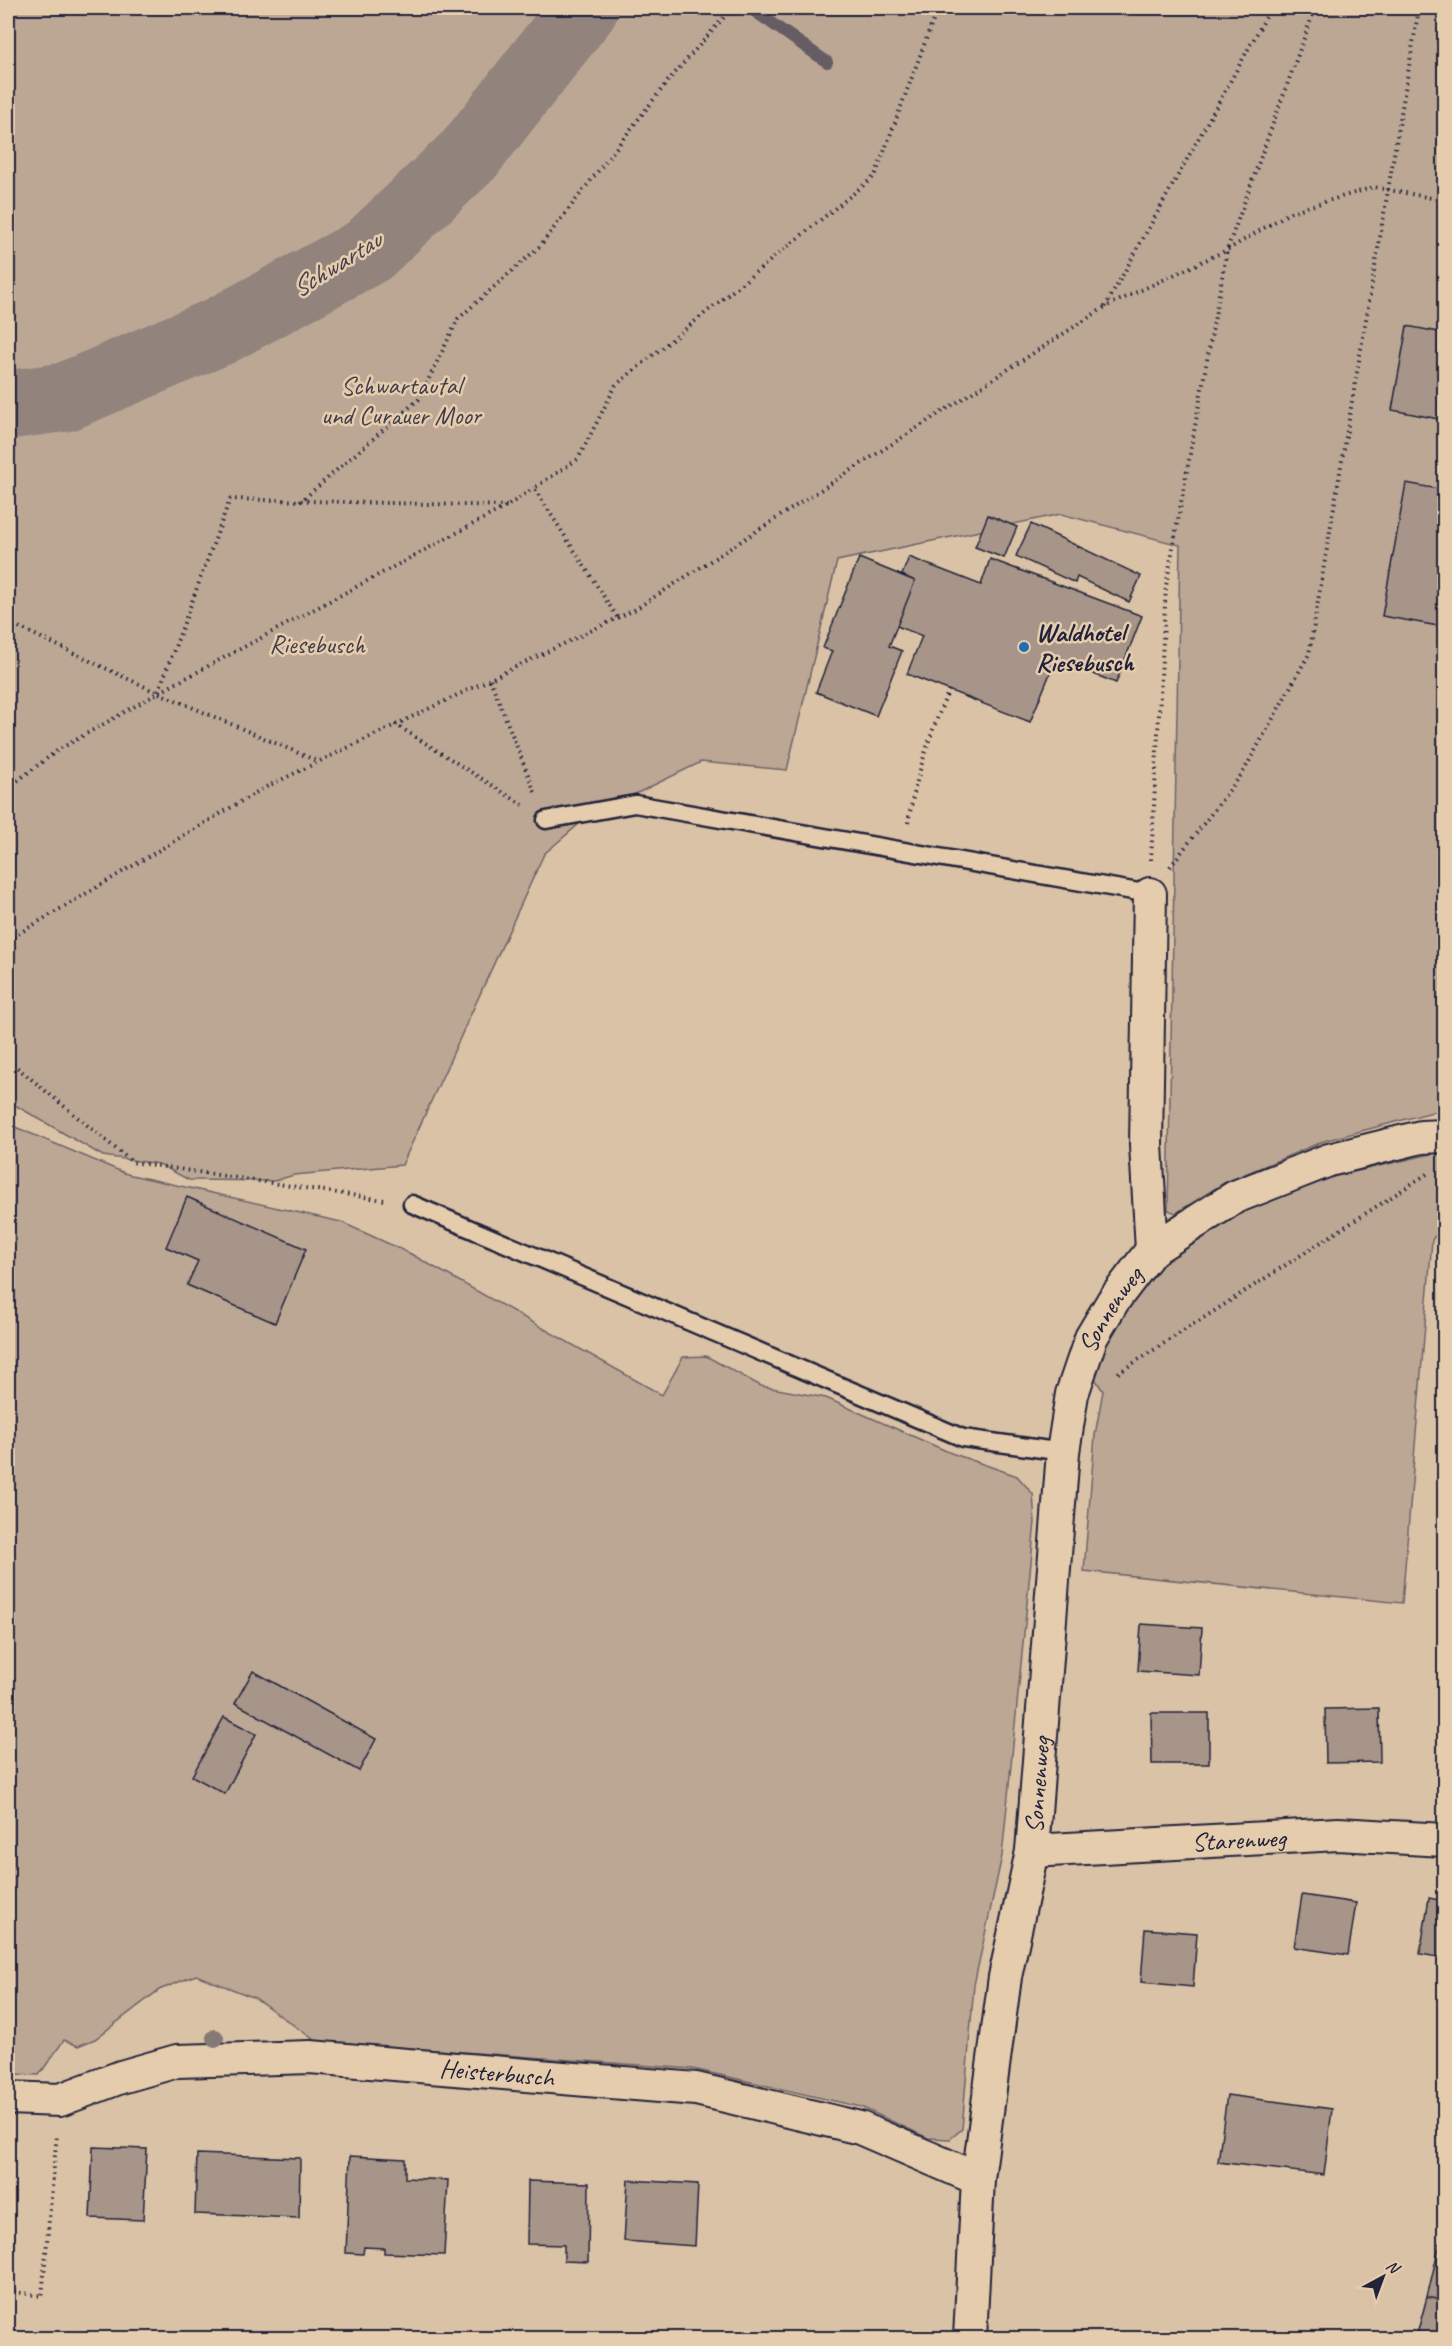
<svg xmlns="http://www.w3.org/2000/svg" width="1452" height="2346" font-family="Caveat,sans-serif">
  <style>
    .green { fill: #bba794; stroke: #6e6468; stroke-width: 1.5 }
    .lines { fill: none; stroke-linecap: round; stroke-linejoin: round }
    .stream { stroke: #655d63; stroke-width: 12 }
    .river { stroke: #92847d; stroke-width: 69 }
    .building { fill: #a69588; stroke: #22223b; stroke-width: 1.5 }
    .service-casing { stroke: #22223b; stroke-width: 21 }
    .minor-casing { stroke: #22223b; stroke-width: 36 }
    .path { stroke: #22223b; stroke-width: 4; stroke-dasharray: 1.5 4.5; stroke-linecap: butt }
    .service { stroke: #e5ccad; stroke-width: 16 }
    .minor { stroke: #e5ccad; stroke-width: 32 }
    .tree { fill: #857975 }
    .poi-dot { fill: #1f6fb2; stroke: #e5ccad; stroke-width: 2 }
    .labels { text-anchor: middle; stroke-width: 5; stroke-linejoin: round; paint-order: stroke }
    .park-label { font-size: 26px; fill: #413d4d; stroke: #e5ccad }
    .poi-label { font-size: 26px; font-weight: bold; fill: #22223b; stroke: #e5ccad; text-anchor: start }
    .street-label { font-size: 26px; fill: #22223b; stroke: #e5ccad }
    .water-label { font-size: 27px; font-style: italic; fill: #443f4f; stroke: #e5ccad }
  </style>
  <rect width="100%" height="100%" fill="#d9c2a6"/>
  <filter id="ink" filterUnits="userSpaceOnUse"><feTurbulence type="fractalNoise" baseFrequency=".0167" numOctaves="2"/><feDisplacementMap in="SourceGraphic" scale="12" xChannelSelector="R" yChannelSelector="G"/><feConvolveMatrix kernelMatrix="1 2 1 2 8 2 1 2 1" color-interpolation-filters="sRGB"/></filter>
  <g filter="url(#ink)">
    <path class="green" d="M 8,8 L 1444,8 L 1444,1109 L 1324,1141 L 1224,1183 L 1176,1213 L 1168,1210 L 1180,545 L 1061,514 L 837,561 L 787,770 L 701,762 L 586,818 L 544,854 L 402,1165 L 294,1175 L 274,1181 L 189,1180 L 159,1164 L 103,1156 L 8,1101 Z
      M 8,1124 L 127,1174 L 341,1222 L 409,1253 L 662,1395 L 683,1357 L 706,1356 L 761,1386 L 826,1398 L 951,1453 L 1017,1476 L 1033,1494 L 1035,1522 L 1002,1856 L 974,1985 L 962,2129 L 950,2139 L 928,2138 L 861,2107 L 693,2069 L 316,2041 L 255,1998 L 196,1975 L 159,1990 L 95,2039 L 78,2046 L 64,2040 L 39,2075 L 8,2074 Z
      M 1444,1151 L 1444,1224 L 1432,1240 L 1402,1603 L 1084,1571 L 1095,1435 L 1103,1391 L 1092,1374 L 1120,1318 L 1163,1260 L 1239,1212 L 1332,1177 Z"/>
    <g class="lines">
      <path class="stream" d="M 750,8 L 827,62"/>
      <path class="river" d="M 8,405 L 65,397 L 220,331 L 368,251 L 470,154 L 584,8"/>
    </g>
    <path class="building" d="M 1407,326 L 1444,333 L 1444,420 L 1392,410 Z
      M 1406,483 L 1444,490 L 1444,627 L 1382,616 Z
      M 988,515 L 1017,527 L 1004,558 L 975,547 Z
      M 1031,524 L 1141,576 L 1129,602 L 1077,577 L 1075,583 L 1016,556 Z
      M 909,557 L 981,585 L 990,559 L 1142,616 L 1116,683 L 1056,659 L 1030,722 L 907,674 L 922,636 L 897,626 L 915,581 L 902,575 Z
      M 859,558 L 915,581 L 889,646 L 902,651 L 876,716 L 816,692 L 832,651 L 823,648 Z
      M 187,1197 L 306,1249 L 275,1323 L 187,1285 L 198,1261 L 166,1247 Z
      M 1141,1624 L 1202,1628 L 1199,1675 L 1138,1671 Z
      M 253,1671 L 376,1739 L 359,1771 L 235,1703 Z
      M 1379,1708 L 1380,1762 L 1326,1763 L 1325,1709 Z
      M 1151,1713 L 1209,1713 L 1209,1764 L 1152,1764 Z
      M 224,1717 L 256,1734 L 225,1794 L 192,1776 Z
      M 1302,1895 L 1356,1903 L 1348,1955 L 1294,1947 Z
      M 1429,1898 L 1444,1901 L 1444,1958 L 1420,1954 Z
      M 1145,1929 L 1197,1933 L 1193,1987 L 1141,1982 Z
      M 1227,2095 L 1332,2109 L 1324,2175 L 1218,2162 Z
      M 93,2147 L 147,2149 L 143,2220 L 90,2218 Z
      M 8,2151 L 12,2152 L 8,2202 Z
      M 197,2154 L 300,2158 L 299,2218 L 195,2214 Z
      M 350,2156 L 405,2159 L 405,2178 L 448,2180 L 444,2255 L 384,2253 L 384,2248 L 364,2247 L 363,2254 L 346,2253 Z
      M 628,2180 L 698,2184 L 695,2246 L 624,2241 Z
      M 528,2181 L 589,2183 L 588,2262 L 564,2261 L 564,2245 L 527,2244 Z
      M 1442,2234 L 1444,2235 L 1444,2301 L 1427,2297 Z
      M 1427,2297 L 1444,2301 L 1444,2338 L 1416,2338 Z"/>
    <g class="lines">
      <defs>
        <path id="service" d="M 546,820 L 635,804 L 1150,894
          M 412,1204 L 963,1438 L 1063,1452"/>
        <g id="minor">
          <path d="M 1150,894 L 1146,1145 L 1152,1250"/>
          <path id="s1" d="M 1032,1851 L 1338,1834 L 1444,1840"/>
          <path id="s2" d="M 8,2098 L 60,2100 L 121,2077 L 177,2061 L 310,2057 L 696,2089 L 860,2128 L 978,2179"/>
          <path id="s3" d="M 970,2338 L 978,2179 L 1005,1977 L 1032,1851 L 1063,1452 L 1072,1394 L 1091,1338 L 1113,1301 L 1152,1250 L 1235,1197 L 1329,1160 L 1421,1137 L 1444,1136"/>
        </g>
      </defs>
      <use href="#service" class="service-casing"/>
      <use href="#minor" class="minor-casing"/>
      <path class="path" d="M 1105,307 L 1271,8
        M 300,502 L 419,399 L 458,319 L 540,246 L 668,81 L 732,8
        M 617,617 L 534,488 L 578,459 L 616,385 L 875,176 L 933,21 L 944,8
        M 8,626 L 12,624 L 158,693 L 230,499 L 507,506
        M 490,679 L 536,795
        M 159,693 L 317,761
        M 395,724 L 523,805
        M 8,788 L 58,750 L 158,693 L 507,506 L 534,488
        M 908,823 C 916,777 930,733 949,690
        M 1151,860 L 1166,586 L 1227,250 L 1315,8
        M 1170,867 L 1242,774 L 1309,654 L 1419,8
        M 8,940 L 262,789 L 634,610 L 1105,307 L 1227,250 L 1291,212 L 1374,187 L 1437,199
        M 8,1060 L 132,1162 L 384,1200
        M 1118,1373 L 1427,1174
        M 8,2291 L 42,2296 L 57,2133"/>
      <use href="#service" class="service"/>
      <use href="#minor" class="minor"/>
    </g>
    <circle class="tree" cx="215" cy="2038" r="9"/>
  </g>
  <circle class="poi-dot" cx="1024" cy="647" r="6"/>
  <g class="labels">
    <g class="park-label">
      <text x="401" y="394">Schwartautal<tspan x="401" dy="30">und Curauer Moor</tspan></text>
      <text x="317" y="653">Riesebusch</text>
    </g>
    <g class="poi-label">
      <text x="1036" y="641">Waldhotel<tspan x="1036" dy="30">Riesebusch</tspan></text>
    </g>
    <g class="street-label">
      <text dy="9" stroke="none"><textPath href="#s3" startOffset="1044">Sonnenweg</textPath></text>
      <text dy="9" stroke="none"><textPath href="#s3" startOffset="558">Sonnenweg</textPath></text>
      <text dy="9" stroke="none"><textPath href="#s1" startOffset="207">Starenweg</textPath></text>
      <text dy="9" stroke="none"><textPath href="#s2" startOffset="496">Heisterbusch</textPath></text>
    </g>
    <g class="water-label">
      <text transform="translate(336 264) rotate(-32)" y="9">Schwartau</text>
    </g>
  </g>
  <rect width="1452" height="2346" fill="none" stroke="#e5ccad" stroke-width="30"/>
  <rect x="15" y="15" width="1422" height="2316" fill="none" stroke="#22223b" stroke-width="2" filter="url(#ink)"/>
  <g transform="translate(1383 2277) rotate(41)" stroke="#e5ccad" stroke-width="4.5" paint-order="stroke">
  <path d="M0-4.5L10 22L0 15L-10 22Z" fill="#22223b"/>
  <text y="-9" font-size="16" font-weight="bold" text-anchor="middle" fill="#22223b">N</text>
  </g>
</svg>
